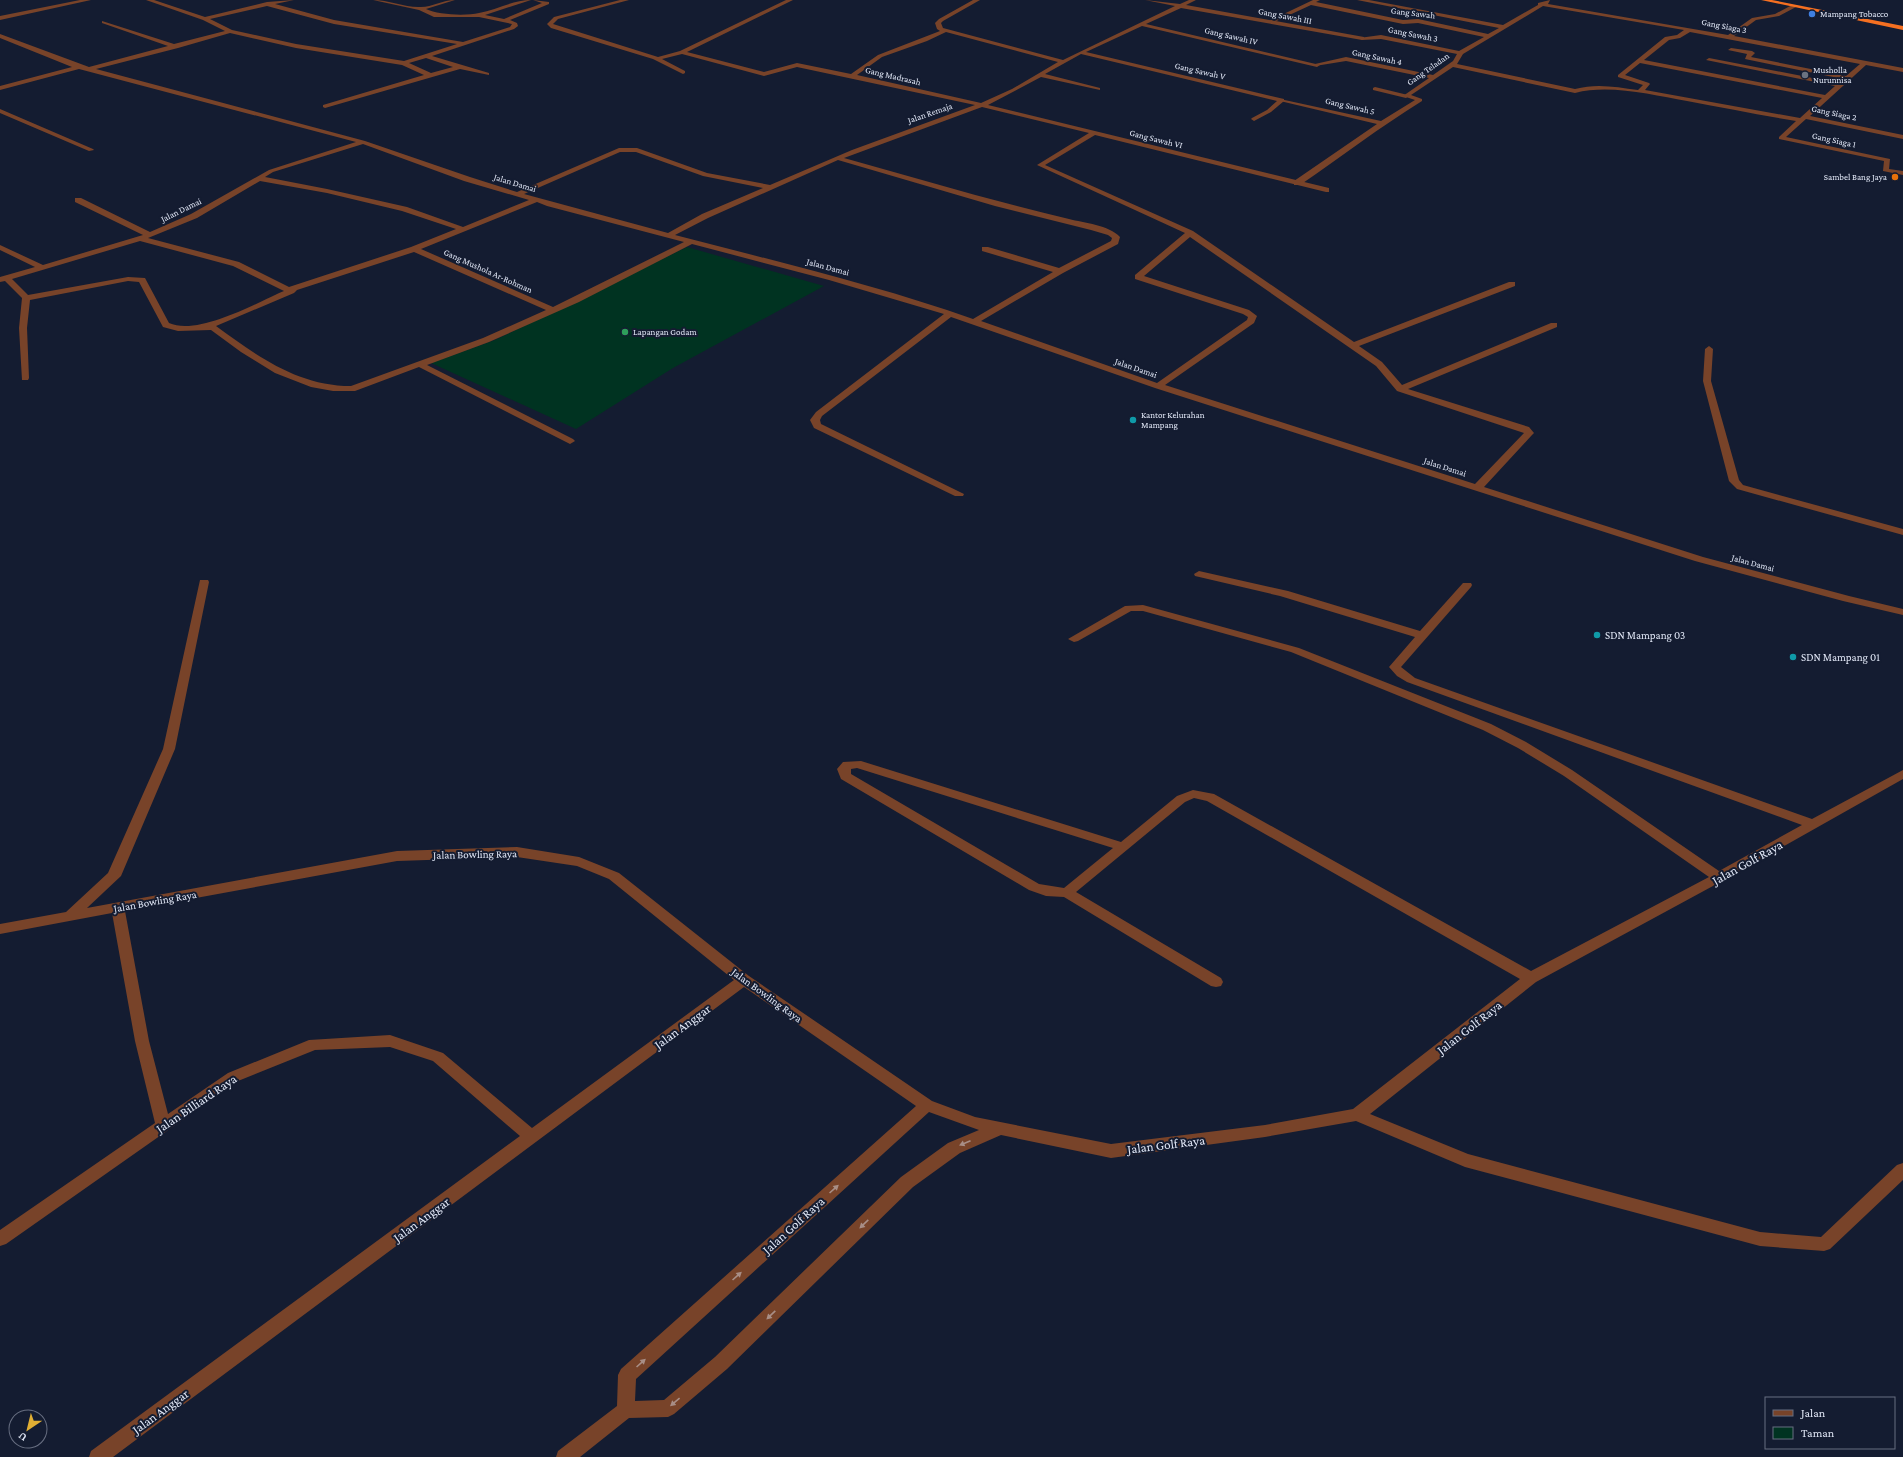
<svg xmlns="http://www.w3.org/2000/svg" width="1903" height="1457" font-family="'Crimson Pro',serif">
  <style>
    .green { fill: #003321 }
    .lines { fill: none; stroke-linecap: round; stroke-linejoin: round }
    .lane { fill: #784329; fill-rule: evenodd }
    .street { fill: #784329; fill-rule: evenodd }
    .highway { fill: #f67021; fill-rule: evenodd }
    .oneway { fill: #a88e86 }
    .shop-dot { fill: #3f7fe0; stroke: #141c31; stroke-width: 1.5 }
    .worship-dot { fill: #6b7280; stroke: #141c31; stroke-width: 1.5 }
    .food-dot { fill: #e8710a; stroke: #141c31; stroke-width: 1.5 }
    .leisure-dot { fill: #2e9e5b; stroke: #141c31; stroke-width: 1.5 }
    .culture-dot { fill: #0f9aa8; stroke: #141c31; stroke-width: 1.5 }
    .labels { text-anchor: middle; stroke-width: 4; stroke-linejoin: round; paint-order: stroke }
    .far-street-label { font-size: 9px; fill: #e3e9f8; stroke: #141c31 }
    .far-poi-label { font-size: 9px; fill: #e3e9f8; stroke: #141c31; text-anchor: start }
    .poi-label { font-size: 11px; fill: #e3e9f8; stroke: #141c31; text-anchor: start }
    .street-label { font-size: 11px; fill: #e3e9f8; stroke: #141c31 }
    .near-street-label { font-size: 13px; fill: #e3e9f8; stroke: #141c31 }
  </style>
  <rect width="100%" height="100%" fill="#141c31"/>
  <path class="green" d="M 687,247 L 824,286 L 673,368 L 576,429 L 431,363 L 495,340 Z"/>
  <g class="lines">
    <path class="lane" d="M 1313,0 L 1320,0 L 1316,2 L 1403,20 L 1418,19 L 1488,34 L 1499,28 L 1357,0 L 1369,0 L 1503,25 L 1538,5 L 1538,3 L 1550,0 L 1548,4 L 1728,35 L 1752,18 L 1775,14 L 1792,5 L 1796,5 L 1796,7 L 1779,16 L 1756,20 L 1734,36 L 1903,68 L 1903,72 L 1866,65 L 1810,116 L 1903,135 L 1903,139 L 1806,119 L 1786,137 L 1890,159 L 1889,169 L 1903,171 L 1903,175 L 1883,171 L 1884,161 L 1779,139 L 1779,137 L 1796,121 C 1760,115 1724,108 1687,101 C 1652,95 1610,84 1575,93 L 1453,67 L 1411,95 L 1422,99 L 1422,101 C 1380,127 1341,157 1300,185 L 1294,185 L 1294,181 L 1377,124 L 1280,101 L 1280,99 L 1381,121 L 1415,100 L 1403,96 L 1429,78 L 1346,61 L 1315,66 L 1315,64 L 1346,57 L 1433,75 L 1453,61 L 1457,54 L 1381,39 L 1362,40 L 1359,38 L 1381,35 L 1459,51 L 1484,37 L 1418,23 L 1403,24 L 1311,5 L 1272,23 L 1267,22 ZM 1543,6 L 1684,30 L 1677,35 L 1665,37 L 1618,75 L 1618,77 L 1643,85 L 1638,90 C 1616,87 1597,83 1575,89 L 1457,64 L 1463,54 ZM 1690,32 L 1860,64 L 1846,76 L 1751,57 L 1755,53 L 1752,51 L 1731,48 L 1728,50 L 1747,54 L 1745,59 L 1843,79 L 1838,83 L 1709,58 L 1706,60 L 1835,86 L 1825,95 L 1644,60 L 1669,40 L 1680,38 ZM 1640,63 L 1822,98 L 1800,118 L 1645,90 L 1650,84 L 1649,83 L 1625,75 Z"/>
    <path class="street" d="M 80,0 L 91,0 L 0,20 L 0,16 Z
      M 146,0 L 154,0 L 205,17 L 267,2 L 294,0 L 275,4 L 334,20 L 463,42 L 510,27 L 512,24 L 479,17 L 434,17 L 419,10 L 373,0 C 389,0 406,8 421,7 C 432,7 443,0 455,0 L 426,9 C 438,15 466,16 479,13 C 496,10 513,0 531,0 L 485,15 L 504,19 L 542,3 L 533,0 L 549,2 L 549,4 L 510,20 L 517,23 L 518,26 L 514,29 L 432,56 L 489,73 L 489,75 L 460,69 L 325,108 L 323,107 L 323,105 L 424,75 L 402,65 L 296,48 L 230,33 L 178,48 L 96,69 L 365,141 L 470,177 L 517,192 L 619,148 L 637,148 L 707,173 L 770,185 L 852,150 L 975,105 L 797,67 L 764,76 L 682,54 L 662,59 L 685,71 L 685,73 L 683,74 L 653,59 L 551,28 L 547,24 L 554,17 L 620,0 L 629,0 L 558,19 L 553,24 L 658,57 L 680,51 L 786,0 L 793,0 L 687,52 L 764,72 L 797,63 L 851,74 L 878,55 L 940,31 L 937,29 L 935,23 L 939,19 L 973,0 L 980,0 L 943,21 L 941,23 L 943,28 L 1063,60 L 1175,6 L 1145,0 L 1180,4 L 1189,0 L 1196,0 L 1186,5 L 1364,37 L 1364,39 L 1362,40 L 1181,8 L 1146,24 L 1320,65 L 1317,67 L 1142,26 L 1086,52 L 1284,99 L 1284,101 L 1271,112 L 1254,121 L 1251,119 L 1252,118 L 1267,110 L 1277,101 L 1081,54 L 1045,74 L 1100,88 L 1100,90 L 1041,77 L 988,105 L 1329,188 L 1329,192 L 1326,192 L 1095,135 L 1045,165 L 1193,231 L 1354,342 L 1509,282 L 1515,282 L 1515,286 L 1359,346 L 1382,362 L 1402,385 L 1551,323 L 1557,323 L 1557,327 L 1408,389 L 1529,427 L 1534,433 L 1532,435 L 1484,487 L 1703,557 L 1849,596 L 1903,609 L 1903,615 L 1843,601 L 1695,561 L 1155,388 L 951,317 L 822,416 L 820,420 L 821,424 L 964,494 L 963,496 L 955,496 L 814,428 L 810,420 L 816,412 L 944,314 L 829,280 L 692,244 L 579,302 L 489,342 L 427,365 L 573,439 L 575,441 L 570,444 L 419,367 L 355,391 L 333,391 L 311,387 L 275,373 L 241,352 L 211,330 L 178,331 L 163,327 L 139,282 L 128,281 L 30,300 L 27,328 L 29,378 L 28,380 L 22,380 L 19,328 L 22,298 L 5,281 L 0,282 L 0,277 L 35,267 L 0,250 L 0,245 L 43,265 L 143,235 L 75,202 L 75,198 L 81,198 L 150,232 L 191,214 L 269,170 L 356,142 L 79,69 L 0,90 L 0,86 L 72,67 L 0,38 L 0,34 L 89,67 L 168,46 L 102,23 L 102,21 L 174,44 L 225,31 L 203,20 ZM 267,6 L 334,24 L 457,44 L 404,61 L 296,44 L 232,30 L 210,19 ZM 946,32 L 1058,62 L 1012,89 L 981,103 L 857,75 L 882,57 L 927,41 ZM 426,58 L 453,67 L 431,73 L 409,63 ZM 982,107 L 1089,133 L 1037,165 L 1185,233 L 1135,275 L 1135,279 L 1243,314 L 1248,317 L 1247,320 L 1157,383 L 981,321 L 1063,273 L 1118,244 L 1120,237 C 1109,225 1084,223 1069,219 C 993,201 919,179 844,158 ZM 363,144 L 464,181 L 529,200 L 463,227 L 407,207 L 327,189 L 265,177 L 273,172 ZM 620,152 L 636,152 L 703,176 L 763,188 L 702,214 L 668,233 L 524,194 ZM 838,160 L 995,206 L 1091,230 L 1108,235 L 1112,238 L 1111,241 L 1059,268 L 988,247 L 982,247 L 982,251 L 1053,272 L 973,319 C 876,285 775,261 675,235 L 708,218 ZM 260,181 L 327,193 L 402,211 L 456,229 L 411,247 L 289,287 L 239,262 L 148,238 L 197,218 ZM 537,202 L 547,206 L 684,242 L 553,307 L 421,249 ZM 1190,237 L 1376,366 L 1397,391 L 1524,433 L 1475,484 L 1165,385 L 1254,323 L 1257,316 L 1249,310 L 1144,276 ZM 140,241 L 233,266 L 284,291 C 256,303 198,336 169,323 L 145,278 L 128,277 L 28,295 L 12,279 ZM 414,252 L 546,310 L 483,338 L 351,386 C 298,386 257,356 216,326 L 294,293 L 297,290 Z
      M 1375,87 L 1408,95 L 1409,96 L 1406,98 L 1373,90 L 1373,88 Z
      M 0,109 L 93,149 L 94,150 L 89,151 L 0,113 Z
      M 1709,346 L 1713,349 L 1711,381 L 1739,480 L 1743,485 L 1903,529 L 1903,535 L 1737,489 L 1729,481 L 1703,381 L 1705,349 Z
      M 1199,571 L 1288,591 L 1420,631 L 1463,583 L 1471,583 L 1472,585 L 1471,587 L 1401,667 L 1415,678 L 1812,819 L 1903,770 L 1903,779 L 1724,880 L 1536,982 L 1370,1114 L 1468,1154 L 1760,1232 L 1821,1237 L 1897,1165 L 1903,1163 L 1903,1180 L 1830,1249 L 1824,1251 L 1760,1246 L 1465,1167 L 1356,1121 L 1265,1137 L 1111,1158 L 1001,1135 L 960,1153 L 913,1187 L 727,1369 L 674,1414 L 668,1417 L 629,1418 L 580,1457 L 556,1457 L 558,1451 L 617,1406 L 618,1375 L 621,1369 L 916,1106 L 744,987 L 113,1457 L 89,1457 L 91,1451 L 520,1136 L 433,1061 L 390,1047 L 315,1050 L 238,1081 L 6,1244 L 0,1246 L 0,1230 L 155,1123 L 135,1041 L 112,913 L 0,934 L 0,924 L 66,912 L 108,873 L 163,749 L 200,580 L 208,580 L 209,582 L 175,749 L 121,876 L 87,908 L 397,851 L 517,847 L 579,857 L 619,873 L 749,976 L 932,1101 L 975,1117 L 1111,1144 L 1265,1125 L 1353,1109 L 1520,979 L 1207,801 L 1194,798 L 1185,802 L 1076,892 L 1221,978 L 1223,982 L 1221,986 L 1216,987 L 1211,986 L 1064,897 L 1046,896 L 1029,890 L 841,779 L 837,769 L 843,762 L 861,761 L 1121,842 L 1177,796 L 1193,790 L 1214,794 L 1531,971 L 1709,877 L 1564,776 L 1518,748 L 1483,730 L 1291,652 L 1143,611 L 1131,611 L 1078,641 L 1074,642 L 1068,639 L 1125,606 L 1143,605 L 1299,648 L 1491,724 L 1526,742 L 1572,770 L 1719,871 L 1802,825 L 1407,682 L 1397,676 L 1389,667 L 1415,637 L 1280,596 L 1195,576 L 1194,574 ZM 857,768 L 1113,848 L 1064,888 L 1039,884 L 851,774 L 851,769 ZM 517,857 L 577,866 L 609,879 L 734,980 L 532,1128 L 443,1053 L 390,1035 L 309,1040 L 228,1073 L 168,1114 L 149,1041 L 125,911 L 397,861 ZM 929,1112 L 979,1130 L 948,1143 L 901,1177 L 715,1357 L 664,1400 L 635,1401 L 636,1379 Z"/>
    <path class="highway" d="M 1761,0 L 1772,0 L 1903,26 L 1903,30 Z"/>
  </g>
  <defs><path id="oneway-solid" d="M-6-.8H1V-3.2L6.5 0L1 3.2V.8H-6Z"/></defs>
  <g class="oneway">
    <use href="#oneway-solid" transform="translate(965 1143) rotate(157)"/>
    <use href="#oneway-solid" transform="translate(834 1189) rotate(-42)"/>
    <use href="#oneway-solid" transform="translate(864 1224) rotate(136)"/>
    <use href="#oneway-solid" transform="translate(737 1276) rotate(-42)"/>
    <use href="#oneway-solid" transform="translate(771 1315) rotate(136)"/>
    <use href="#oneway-solid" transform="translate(641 1363) rotate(-42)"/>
    <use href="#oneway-solid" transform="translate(675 1402) rotate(140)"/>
  </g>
  <circle class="shop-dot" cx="1812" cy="14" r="4"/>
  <circle class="worship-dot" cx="1805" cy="75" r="4"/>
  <circle class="food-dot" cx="1895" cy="177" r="4"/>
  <circle class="leisure-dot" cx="625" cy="332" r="4"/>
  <g class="culture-dot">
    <circle cx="1133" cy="420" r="4"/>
    <circle cx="1597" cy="635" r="4"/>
    <circle cx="1793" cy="657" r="4"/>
  </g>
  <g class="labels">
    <g class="far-street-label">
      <text transform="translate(1413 13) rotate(7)" y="3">Gang Sawah</text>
      <text transform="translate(1285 16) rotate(11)" y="3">Gang Sawah III</text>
      <text transform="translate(1724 26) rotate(11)" y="3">Gang Siaga 3</text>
      <text transform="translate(1413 34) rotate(11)" y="3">Gang Sawah 3</text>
      <text transform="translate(1231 36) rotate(13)" y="3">Gang Sawah IV</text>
      <text transform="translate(1377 57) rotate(12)" y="3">Gang Sawah 4</text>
      <text transform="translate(1428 69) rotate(-35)" y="3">Gang Teladan</text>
      <text transform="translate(1200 71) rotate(13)" y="3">Gang Sawah V</text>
      <text transform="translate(893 76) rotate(13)" y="3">Gang Madrasah</text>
      <text transform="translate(1350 106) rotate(13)" y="3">Gang Sawah 5</text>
      <text transform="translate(930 113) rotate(-19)" y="3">Jalan Remaja</text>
      <text transform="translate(1834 113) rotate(12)" y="3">Gang Siaga 2</text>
      <text transform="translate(1156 139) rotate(14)" y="3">Gang Sawah VI</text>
      <text transform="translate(1834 140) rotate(12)" y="3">Gang Siaga 1</text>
      <text transform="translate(515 183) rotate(17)" y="3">Jalan Damai</text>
      <text transform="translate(181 210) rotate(-26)" y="3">Jalan Damai</text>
      <text transform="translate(828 267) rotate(15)" y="3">Jalan Damai</text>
      <text transform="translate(488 271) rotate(24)" y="3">Gang Mushola Ar-Rohman</text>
      <text transform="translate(1136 368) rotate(19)" y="3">Jalan Damai</text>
      <text transform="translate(1445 467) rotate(18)" y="3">Jalan Damai</text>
      <text transform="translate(1753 563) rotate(15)" y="3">Jalan Damai</text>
    </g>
    <g class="far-poi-label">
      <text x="1820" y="17">Mampang Tobacco</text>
      <text x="1813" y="73">Musholla<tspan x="1813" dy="10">Nurunnisa</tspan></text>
      <text x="1887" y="180" text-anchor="end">Sambel Bang Jaya</text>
      <text x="633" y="335">Lapangan Godam</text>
      <text x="1141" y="418">Kantor Kelurahan<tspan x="1141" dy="10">Mampang</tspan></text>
    </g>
    <g class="poi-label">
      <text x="1605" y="639">SDN Mampang 03</text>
      <text x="1801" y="661">SDN Mampang 01</text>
    </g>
    <g class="street-label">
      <text transform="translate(475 854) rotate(-1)" y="4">Jalan Bowling Raya</text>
      <text transform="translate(155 901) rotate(-10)" y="4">Jalan Bowling Raya</text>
      <text transform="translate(767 995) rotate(36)" y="4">Jalan Bowling Raya</text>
    </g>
    <g class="near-street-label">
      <text transform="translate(1747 862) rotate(-29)" y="5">Jalan Golf Raya</text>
      <text transform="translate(682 1026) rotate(-36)" y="5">Jalan Anggar</text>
      <text transform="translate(1469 1027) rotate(-38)" y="5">Jalan Golf Raya</text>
      <text transform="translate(196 1103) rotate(-34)" y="5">Jalan Billiard Raya</text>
      <text transform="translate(1166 1144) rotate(-7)" y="5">Jalan Golf Raya</text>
      <text transform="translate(421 1219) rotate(-36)" y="5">Jalan Anggar</text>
      <text transform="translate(793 1225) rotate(-42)" y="5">Jalan Golf Raya</text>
      <text transform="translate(160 1411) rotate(-36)" y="5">Jalan Anggar</text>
    </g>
  </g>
  <rect x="1765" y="1397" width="130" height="52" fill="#141c31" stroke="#676e81"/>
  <rect x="1773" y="1410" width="20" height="6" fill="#784329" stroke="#676e81"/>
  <text x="1801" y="1417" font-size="12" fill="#e3e9f8">Jalan</text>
  <rect x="1773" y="1427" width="20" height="12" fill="#003321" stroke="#676e81"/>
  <text x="1801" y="1437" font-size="12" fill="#e3e9f8">Taman</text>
  <g transform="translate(28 1429) rotate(215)"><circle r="19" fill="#141c31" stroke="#676e81"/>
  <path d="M0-3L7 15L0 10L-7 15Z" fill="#e1af34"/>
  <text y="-6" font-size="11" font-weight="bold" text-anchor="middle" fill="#e3e9f8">U</text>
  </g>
</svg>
